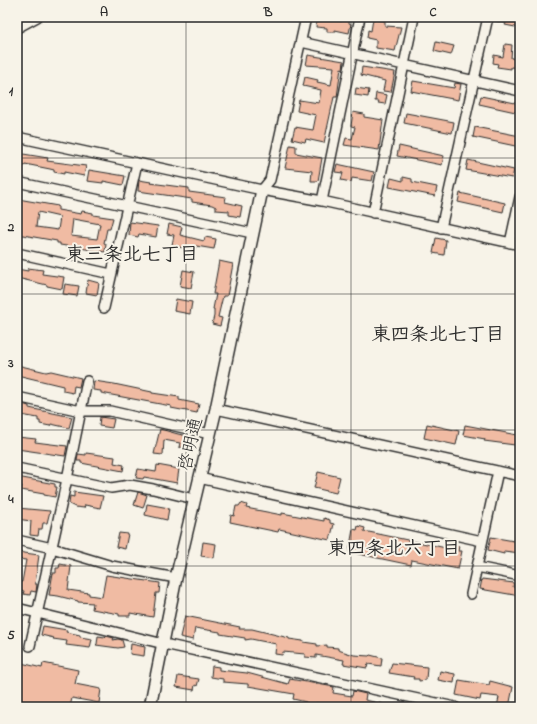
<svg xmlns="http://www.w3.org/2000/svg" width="537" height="724" font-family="'Indie Flower','Klee One',sans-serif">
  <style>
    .building { fill: #f0bba3; stroke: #2b2b2b; fill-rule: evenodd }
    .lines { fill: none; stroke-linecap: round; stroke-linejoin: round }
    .minor-casing { stroke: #2b2b2b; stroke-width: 12 }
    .tertiary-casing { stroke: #2b2b2b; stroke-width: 14 }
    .minor { stroke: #f7f3e8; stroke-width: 9 }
    .tertiary { stroke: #f7f3e8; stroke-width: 11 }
    .grid { fill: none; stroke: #2b2b2b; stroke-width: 1; stroke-opacity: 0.55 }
    .labels { text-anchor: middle; stroke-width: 4; stroke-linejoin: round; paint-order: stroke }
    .street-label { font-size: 18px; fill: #2b2b2b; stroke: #f7f3e8 }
    .neighbourhood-label { font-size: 19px; font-weight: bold; fill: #2b2b2b; stroke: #f7f3e8 }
    .neatline { fill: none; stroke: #2b2b2b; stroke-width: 1.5 }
    .grid-label { font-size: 13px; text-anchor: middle; font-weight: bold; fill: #2b2b2b }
  </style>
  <rect width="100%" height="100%" fill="#f7f3e8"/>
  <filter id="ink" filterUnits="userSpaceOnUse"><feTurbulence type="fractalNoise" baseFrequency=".025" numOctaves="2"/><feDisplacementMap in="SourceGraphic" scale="8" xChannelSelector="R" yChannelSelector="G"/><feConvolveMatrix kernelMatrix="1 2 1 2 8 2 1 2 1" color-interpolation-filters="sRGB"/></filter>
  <g filter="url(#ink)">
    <path class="building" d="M 342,17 L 350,17 L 349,23 L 351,24 L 349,33 L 335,30 L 335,32 L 327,32 L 327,28 L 316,27 L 317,18 L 342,21 Z
      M 494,17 L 520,17 L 520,28 L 505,25 L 506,23 L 493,20 Z
      M 373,19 L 385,21 L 385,26 L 401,27 L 395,51 L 376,48 L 376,40 L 367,38 L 368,30 L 371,31 Z
      M 436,42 L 454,46 L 451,55 L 434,51 Z
      M 505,44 L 512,45 L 511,58 L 520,60 L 520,68 L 511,67 L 511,69 L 497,67 L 498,64 L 493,63 L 494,55 L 503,57 Z
      M 308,55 L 344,61 L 343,69 L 341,68 L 337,97 L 334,97 L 324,143 L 306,139 L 305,142 L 292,139 L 295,127 L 313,130 L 316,115 L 297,111 L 299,100 L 319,103 L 321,90 L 303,86 L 305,77 L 318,80 L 317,82 L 331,85 L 334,67 L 306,65 Z
      M 362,67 L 395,72 L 391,92 L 383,91 L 385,81 L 361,75 Z
      M 413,81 L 454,88 L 455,83 L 461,84 L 458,100 L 411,91 Z
      M 356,88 L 369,90 L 368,97 L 355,95 Z
      M 376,93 L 387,95 L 385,104 L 378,103 L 379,101 L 375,101 Z
      M 481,96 L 520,104 L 520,113 L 479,104 Z
      M 353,112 L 364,114 L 364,117 L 383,120 L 379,150 L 344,145 L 346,138 L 352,139 L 355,127 L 351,126 Z
      M 406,113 L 454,122 L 452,133 L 404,123 Z
      M 475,127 L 520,136 L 520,147 L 473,137 Z
      M 290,145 L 296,146 L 296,153 L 322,158 L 318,181 L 311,181 L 312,171 L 285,168 Z
      M 399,146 L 444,156 L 442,165 L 397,156 Z
      M 17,153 L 48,158 L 47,161 L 86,166 L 84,176 L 64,172 L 64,174 L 54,172 L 54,170 L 50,169 L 25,164 L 25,166 L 17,165 Z
      M 468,160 L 514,170 L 512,178 L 466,170 Z
      M 337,164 L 374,172 L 372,181 L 352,178 L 351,182 L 341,180 L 343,173 L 335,172 Z
      M 89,170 L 125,176 L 123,185 L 103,181 L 103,183 L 87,181 Z
      M 403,177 L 412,179 L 412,182 L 437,187 L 435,196 L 389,187 L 391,178 L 403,181 Z
      M 139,180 L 151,182 L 150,183 L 189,188 L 189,192 L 226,197 L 225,202 L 242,206 L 240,217 L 229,215 L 229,211 L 216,210 L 216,207 L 212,205 L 192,202 L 192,199 L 138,191 Z
      M 460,193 L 505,203 L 503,212 L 458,202 Z
      M 18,199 L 58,206 L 58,210 L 81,214 L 82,211 L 93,213 L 93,215 L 113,218 L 110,229 L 107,229 L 104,243 L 106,244 L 105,252 L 60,245 L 60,243 L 57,243 L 57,241 L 17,234 L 20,212 L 17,211 ZM 38,212 L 60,217 L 58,230 L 36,227 ZM 73,219 L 100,224 L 97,239 L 71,236 Z
      M 130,222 L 158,226 L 156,237 L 139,234 L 138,237 L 129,235 Z
      M 169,224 L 182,227 L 180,235 L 204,241 L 205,237 L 216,239 L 214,249 L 196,246 L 194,251 L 172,245 L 174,235 L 167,234 Z
      M 436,238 L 446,240 L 444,255 L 433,253 Z
      M 219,261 L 233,264 L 227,296 L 223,296 L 218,317 L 222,318 L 220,326 L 212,324 L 214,316 L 214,309 L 213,309 L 216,294 L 213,294 Z
      M 28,268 L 43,270 L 42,274 L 64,277 L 62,289 L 47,286 L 47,285 L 17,278 L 17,269 L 28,271 Z
      M 183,270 L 194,272 L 191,288 L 180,286 Z
      M 88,280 L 99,283 L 97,295 L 86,293 Z
      M 65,284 L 79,286 L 77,296 L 63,294 Z
      M 176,299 L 192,302 L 190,314 L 174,311 Z
      M 17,365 L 46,372 L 51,371 L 81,378 L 79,387 L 74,386 L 73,393 L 63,391 L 63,386 L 17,375 Z
      M 94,381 L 114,384 L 152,392 L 152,393 L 179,397 L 179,400 L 199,404 L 197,413 L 171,408 L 171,406 L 101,393 L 101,391 L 93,390 Z
      M 22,404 L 29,406 L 29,408 L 72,417 L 69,428 L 51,424 L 50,426 L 40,424 L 40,421 L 38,421 L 38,418 L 21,415 Z
      M 100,417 L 114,419 L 112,428 L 99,426 Z
      M 427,424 L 459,431 L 456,445 L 424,438 Z
      M 465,425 L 517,435 L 515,445 L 484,441 L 485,439 L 463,435 Z
      M 160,429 L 178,434 L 192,437 L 190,449 L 179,447 L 180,443 L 164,440 L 163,455 L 154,454 Z
      M 17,437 L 36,439 L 35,442 L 67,446 L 65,456 L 17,449 Z
      M 86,453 L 115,457 L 114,463 L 124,465 L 123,471 L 81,463 L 81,461 L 77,461 L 78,454 L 86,455 Z
      M 157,465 L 179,469 L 177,483 L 144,477 L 143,479 L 136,478 L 138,469 L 156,472 Z
      M 318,472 L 340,477 L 336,493 L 314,488 Z
      M 17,477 L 55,484 L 55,487 L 57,487 L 55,497 L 44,495 L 44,494 L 21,490 L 22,486 L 17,485 Z
      M 74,492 L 103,496 L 100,508 L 85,505 L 84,508 L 75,507 L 69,504 L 70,496 L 74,497 Z
      M 138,492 L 147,495 L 143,508 L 134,505 Z
      M 241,503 L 247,505 L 246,508 L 282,515 L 282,513 L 324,521 L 324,518 L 330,520 L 330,523 L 334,524 L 330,540 L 279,529 L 278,532 L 230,522 L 231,515 L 234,516 L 236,506 L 239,506 Z
      M 147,504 L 169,508 L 167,520 L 145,515 Z
      M 17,508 L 50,511 L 47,523 L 43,523 L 42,529 L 39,529 L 38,536 L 30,535 L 31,521 L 17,519 Z
      M 358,526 L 365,528 L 364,531 L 451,549 L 452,544 L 459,546 L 458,551 L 462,551 L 458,569 L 412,560 L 411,565 L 349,552 L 353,529 L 357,530 Z
      M 119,533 L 128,534 L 125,549 L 116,547 Z
      M 491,537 L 520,542 L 520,553 L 504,551 L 504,554 L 488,550 Z
      M 203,542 L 216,544 L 214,558 L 201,556 Z
      M 17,552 L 39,555 L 35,584 L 37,584 L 36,592 L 31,591 L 30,595 L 23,594 L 24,591 L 17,589 L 17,581 L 22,582 L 26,560 L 17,559 Z
      M 60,564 L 71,566 L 68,590 L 89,593 L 89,595 L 102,597 L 106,575 L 160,583 L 159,593 L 156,593 L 153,617 L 130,613 L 130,616 L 119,616 L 119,614 L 92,609 L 93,603 L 78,602 L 78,601 L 58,596 L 49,595 L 53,573 L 56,573 L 56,568 L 59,568 Z
      M 482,579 L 514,583 L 513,587 L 520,588 L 520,596 L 480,589 Z
      M 185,616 L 240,627 L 239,629 L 252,629 L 289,638 L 289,639 L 303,641 L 303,642 L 317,644 L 317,646 L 327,645 L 327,647 L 338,648 L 338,650 L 354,655 L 369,656 L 370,655 L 382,658 L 381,666 L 368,664 L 367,668 L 343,664 L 344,660 L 316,655 L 316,658 L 305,657 L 305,654 L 283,652 L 282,655 L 275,654 L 276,644 L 251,639 L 245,640 L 245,638 L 220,634 L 220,632 L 195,628 L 193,640 L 180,637 Z
      M 43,626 L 67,630 L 66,632 L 80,635 L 80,637 L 92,639 L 90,648 L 66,645 L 67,641 L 53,639 L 54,638 L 41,635 Z
      M 98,636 L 105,637 L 106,636 L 114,638 L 113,640 L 118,639 L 122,640 L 124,647 L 118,648 L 96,645 L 97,644 Z
      M 131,644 L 145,647 L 144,656 L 130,654 Z
      M 17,662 L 42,668 L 43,663 L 78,670 L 75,684 L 101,689 L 99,703 L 72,698 L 70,707 L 17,707 Z
      M 392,663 L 427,667 L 426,680 L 419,681 L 419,679 L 413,679 L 414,677 L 389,673 Z
      M 212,666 L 219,667 L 219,670 L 247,673 L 288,684 L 290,679 L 334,687 L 333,693 L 352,696 L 353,691 L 366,694 L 365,700 L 383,704 L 382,707 L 339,707 L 316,703 L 316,705 L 306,703 L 306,702 L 293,699 L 294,694 L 248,686 L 248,684 L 223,682 L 223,679 L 211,677 Z
      M 440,671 L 455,674 L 454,683 L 438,680 Z
      M 178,676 L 199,679 L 197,686 L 195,685 L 194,690 L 176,687 Z
      M 459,680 L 489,685 L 490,681 L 513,687 L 509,707 L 497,707 L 499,697 L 481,695 L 480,700 L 456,695 Z"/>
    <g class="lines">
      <defs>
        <path id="minor" d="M 17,28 L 37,17
          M 301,42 L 520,91
          M 17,137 L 262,190 L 322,201 L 520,245
          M 17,182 L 252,233
          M 262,190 L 270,180 L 306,17
          M 322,201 L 360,17
          M 373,213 L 414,17
          M 441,228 L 488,17
          M 510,243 L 520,197
          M 17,253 L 111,274
          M 104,308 L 137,163
          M 17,397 L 81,411 L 110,411 L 210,434
          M 216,409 L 520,476
          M 17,468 L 111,488 L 130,485 L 153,489 L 194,499
          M 199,478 L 482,541
          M 17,540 L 52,548 L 112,566 L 176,578
          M 477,567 L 520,576
          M 471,594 L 498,471
          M 17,608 L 164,644 L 455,707
          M 30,646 L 67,479 L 87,381"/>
        <path id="tertiary" d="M 150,707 L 176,578 L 216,409 L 262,190"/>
      </defs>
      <use href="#minor" class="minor-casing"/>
      <use href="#tertiary" class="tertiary-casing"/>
      <use href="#minor" class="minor"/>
      <use href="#tertiary" class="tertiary"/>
    </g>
  </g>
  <path class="grid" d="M 186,17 L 186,707M 351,17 L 351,707M 17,158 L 520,158M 17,294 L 520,294M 17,430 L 520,430M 17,566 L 520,566"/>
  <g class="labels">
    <g class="street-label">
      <text transform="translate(190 444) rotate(-77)" y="6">啓明通</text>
    </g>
    <g class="neighbourhood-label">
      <text x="132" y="260">東三条北七丁目</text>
      <text x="438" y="340">東四条北七丁目</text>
      <text x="394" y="554">東四条北六丁目</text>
    </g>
  </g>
  <rect width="537" height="724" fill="none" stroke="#f7f3e8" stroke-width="44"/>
  <rect x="22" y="22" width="493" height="680" class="neatline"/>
  <g class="grid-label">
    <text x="104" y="16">A</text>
    <text x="268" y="16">B</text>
    <text x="433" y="16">C</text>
    <text x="11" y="95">1</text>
    <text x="11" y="231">2</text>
    <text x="11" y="367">3</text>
    <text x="11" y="503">4</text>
    <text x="11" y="639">5</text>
  </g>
</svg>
